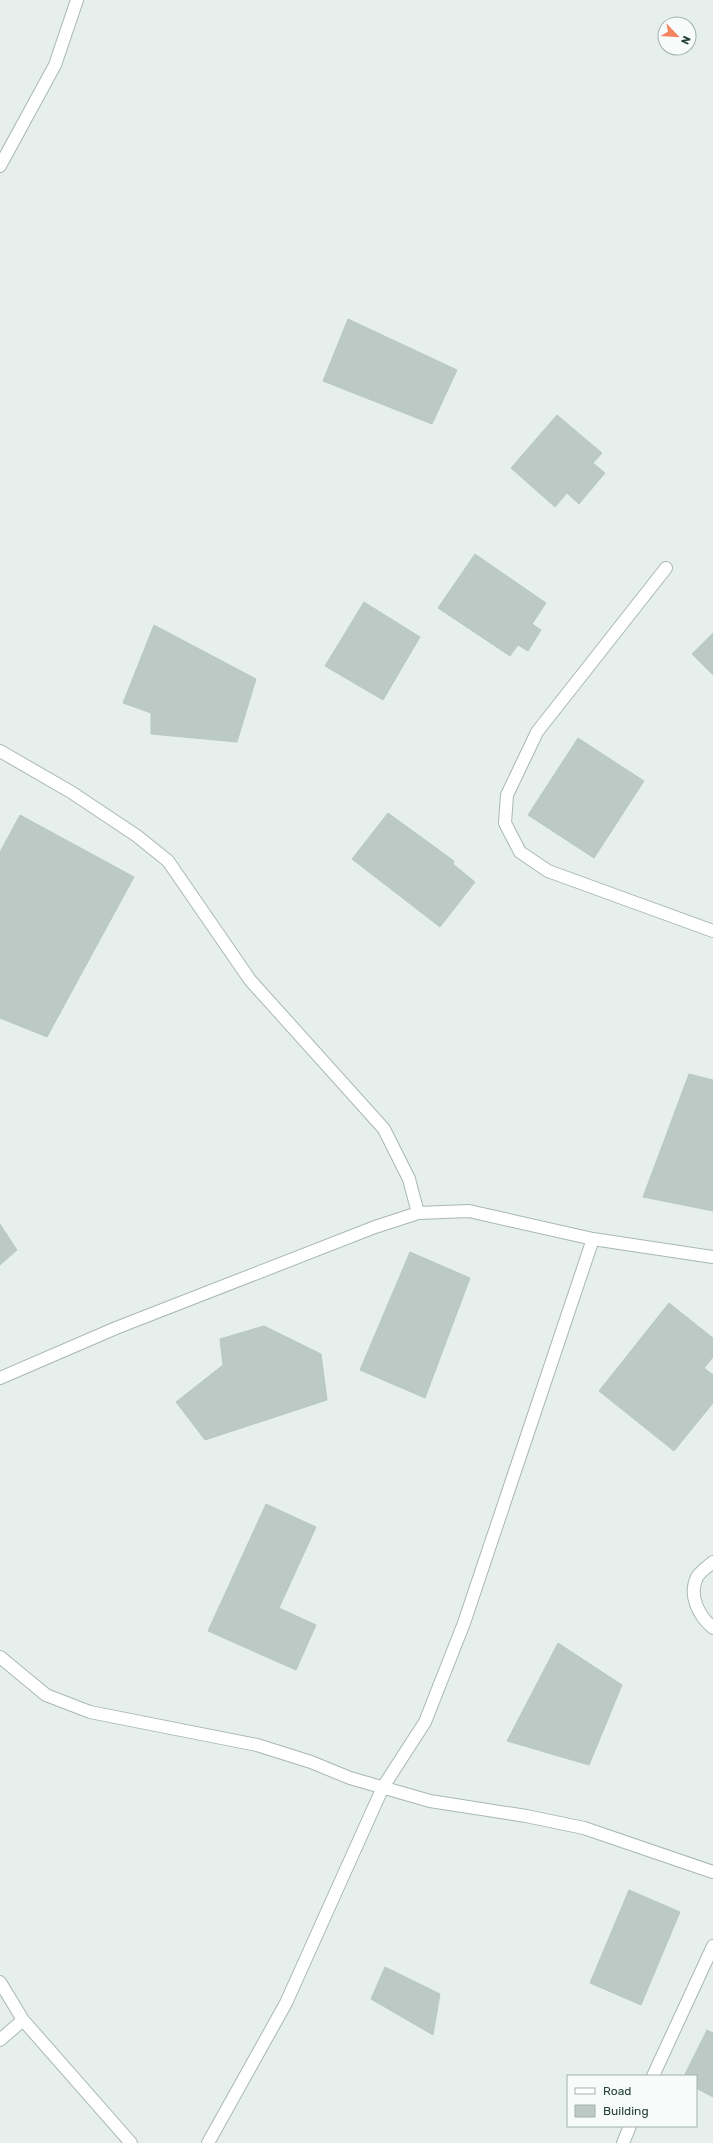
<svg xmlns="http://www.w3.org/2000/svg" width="713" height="2143" font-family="Rubik,sans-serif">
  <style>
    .building { fill: #bbcac4; stroke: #b8c9c2 }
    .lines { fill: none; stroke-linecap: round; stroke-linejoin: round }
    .minor-casing { stroke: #a8b8b2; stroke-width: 14 }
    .minor { stroke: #fff; stroke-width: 12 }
  </style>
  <rect width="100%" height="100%" fill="#e6efeb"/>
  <path class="building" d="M 348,319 L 457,370 L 432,424 L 323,381 Z
    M 557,415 L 602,453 L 593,463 L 605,473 L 579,504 L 567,493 L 555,507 L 511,468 Z
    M 475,554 L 546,603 L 532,624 L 541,630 L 528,651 L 518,645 L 510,656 L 438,608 Z
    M 364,602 L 420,637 L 383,700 L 325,666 Z
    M 154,625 L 256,679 L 237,742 L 151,734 L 151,713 L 123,703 Z
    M 713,633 L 713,675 L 692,654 Z
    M 578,738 L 644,781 L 594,858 L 528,815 Z
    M 388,813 L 454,861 L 453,864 L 475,882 L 440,927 L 352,859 Z
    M 20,815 L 134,877 L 47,1037 L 0,1018 L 0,852 Z
    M 689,1074 L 713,1080 L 713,1211 L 643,1197 Z
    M 0,1224 L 17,1250 L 0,1265 Z
    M 410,1252 L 470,1278 L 425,1398 L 360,1370 Z
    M 669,1303 L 713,1338 L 713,1357 L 704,1368 L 713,1375 L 713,1403 L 674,1451 L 599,1391 Z
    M 264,1326 L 321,1354 L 327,1400 L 205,1440 L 176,1402 L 223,1365 L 220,1339 Z
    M 266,1504 L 316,1527 L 279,1608 L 316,1625 L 296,1670 L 208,1631 Z
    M 558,1643 L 622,1685 L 589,1765 L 507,1741 Z
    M 629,1890 L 680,1912 L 641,2005 L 590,1983 Z
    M 385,1967 L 440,1994 L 433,2035 L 371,1999 Z
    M 707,2030 L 713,2033 L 713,2097 L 696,2088 L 696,2076 L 684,2076 Z"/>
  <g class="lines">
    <defs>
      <path id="minor" d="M 0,166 L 55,65 L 77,0
        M 666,568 L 537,732 L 507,795 L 505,823 L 520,852 L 548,871 L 713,931
        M 0,751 L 71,792 L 137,836 L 168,861 L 250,980 L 384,1129 L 409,1179 L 418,1213
        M 0,1378 L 116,1328 L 375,1227 L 418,1213 L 469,1211 L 593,1239 L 713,1257
        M 713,1562 C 708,1566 700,1572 697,1577 C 688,1596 699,1616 713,1628
        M 0,1657 L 46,1695 L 90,1712 L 257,1745 L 311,1762 L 350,1778 L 430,1801 L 526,1816 L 584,1828 L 713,1872
        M 0,1982 L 23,2020 L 131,2143
        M 0,2040 L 23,2020
        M 653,2076 L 713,1946
        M 208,2143 L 286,2003 L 383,1787 L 425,1722 L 464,1623 L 593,1239
        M 623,2143 L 630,2126"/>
    </defs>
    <use href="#minor" class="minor-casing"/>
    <use href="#minor" class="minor"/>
  </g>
  <rect x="567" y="2075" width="130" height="52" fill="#f7fbf9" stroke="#a3b1ad"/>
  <rect x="575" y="2088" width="20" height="6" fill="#ffffff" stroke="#a3b1ad"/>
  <text x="603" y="2095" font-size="12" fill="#24423a">Road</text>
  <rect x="575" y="2105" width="20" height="12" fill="#bbcac4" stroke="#a3b1ad"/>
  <text x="603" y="2115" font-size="12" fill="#24423a">Building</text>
  <g transform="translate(677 36) rotate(115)"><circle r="19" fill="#f7fbf9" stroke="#a3b1ad"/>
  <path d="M0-3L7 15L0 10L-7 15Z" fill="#f4845f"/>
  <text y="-6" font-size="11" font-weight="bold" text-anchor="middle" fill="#24423a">N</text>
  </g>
</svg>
